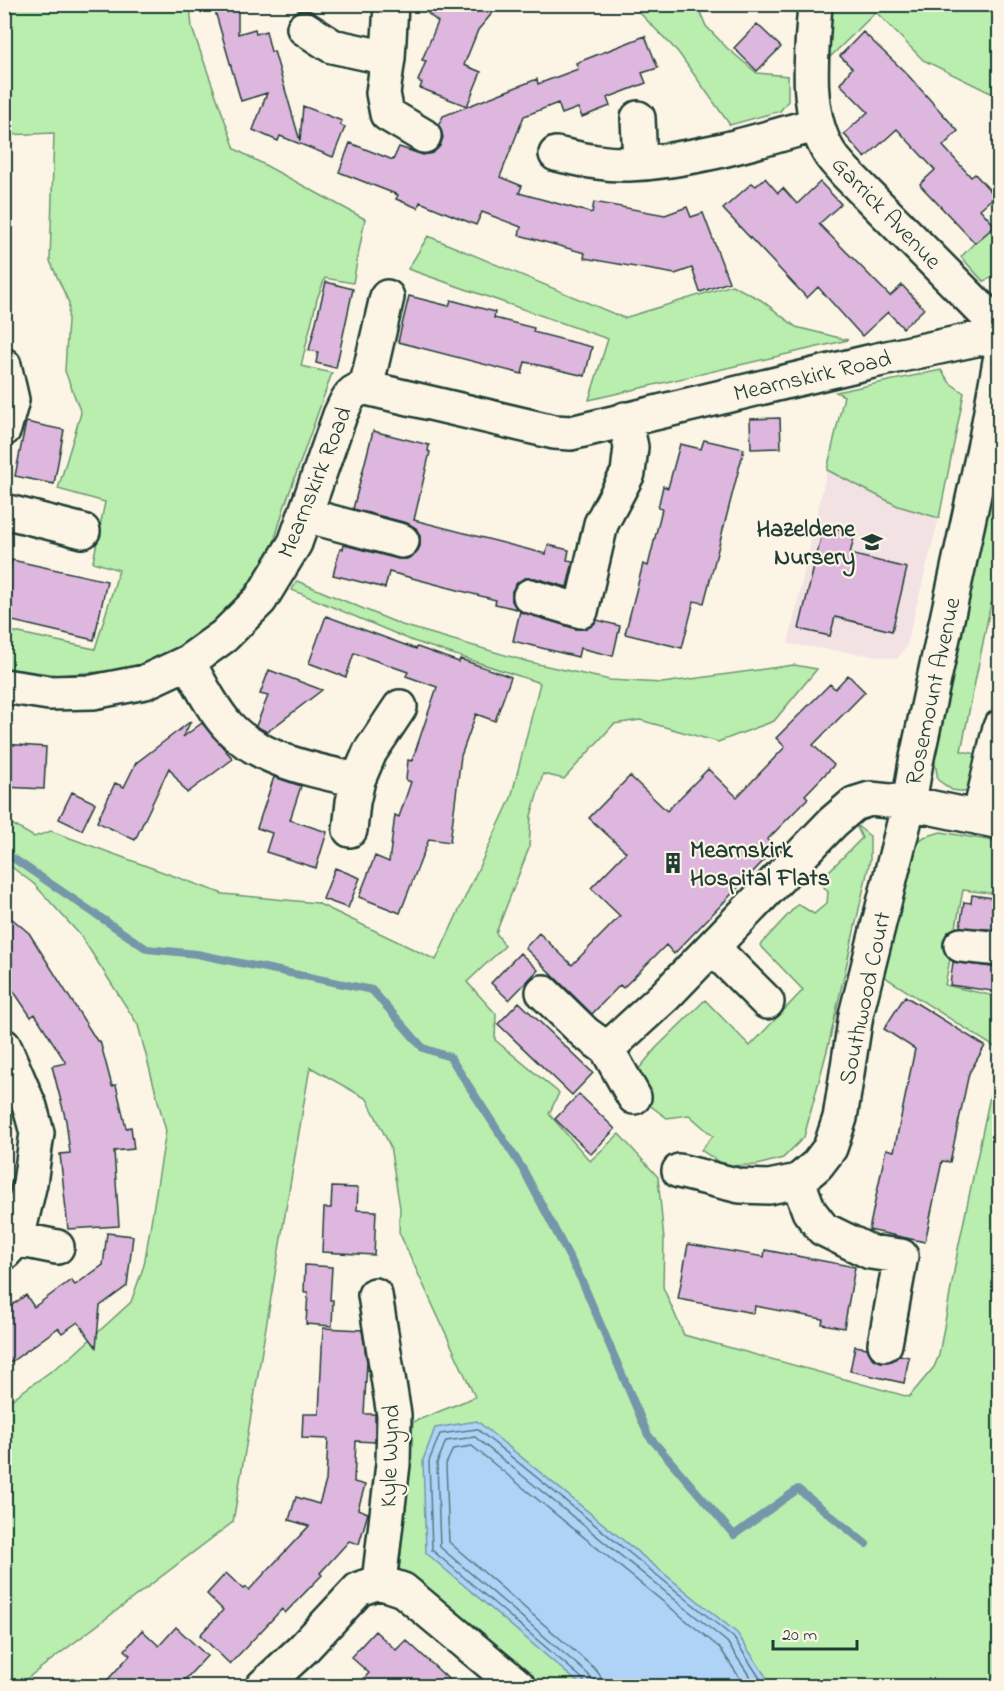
<svg xmlns="http://www.w3.org/2000/svg" width="1004" height="1691" font-family="'Indie Flower',sans-serif">
  <style>
    .built { fill: #f3e2e3 }
    .green { fill: #baeeae; stroke: #6c9671; stroke-width: 1.5 }
    .water { fill: #aed3f7; stroke: #7597a9; stroke-width: 1.5 }
    .lines { fill: none; stroke-linecap: round; stroke-linejoin: round }
    .shore { stroke: #587982; stroke-width: 1.5 }
    .stream { stroke: #7597a9; stroke-width: 8 }
    .building { fill: #deb7df; stroke: #1f3d34; stroke-width: 1.5 }
    .minor-casing { stroke: #1f3d34; stroke-width: 38 }
    .minor { stroke: #fcf5e5; stroke-width: 33 }
    .labels { text-anchor: middle; stroke-width: 4.5; stroke-linejoin: round; paint-order: stroke }
    .street-label { font-size: 24px; fill: #1f3d34; stroke: #fcf5e5 }
    .poi-label { font-size: 24px; font-weight: bold; fill: #1f3d34; stroke: #fcf5e5; text-anchor: end }
  </style>
  <rect width="100%" height="100%" fill="#fcf5e5"/>
  <filter id="ink" filterUnits="userSpaceOnUse"><feTurbulence type="fractalNoise" baseFrequency=".0167" numOctaves="2"/><feDisplacementMap in="SourceGraphic" scale="12" xChannelSelector="R" yChannelSelector="G"/><feConvolveMatrix kernelMatrix="1 2 1 2 8 2 1 2 1" color-interpolation-filters="sRGB"/></filter>
  <g filter="url(#ink)">
    <path class="built" d="M 827,470 L 898,506 L 939,518 L 906,647 L 897,659 L 788,644 Z"/>
    <path class="green" d="M 11,5 L 190,5 L 192,28 L 235,149 L 365,219 L 353,283 L 325,278 L 317,299 L 301,366 L 332,373 L 284,508 L 269,559 L 234,601 L 204,633 L 174,653 L 123,670 L 58,675 L 5,668 L 5,630 L 95,649 L 119,570 L 93,562 L 105,502 L 58,489 L 81,413 L 65,371 L 69,303 L 50,261 L 54,133 L 5,135 L 4,15 L 12,13 Z
      M 632,5 L 697,5 L 706,26 L 727,48 L 757,73 L 788,76 L 788,101 L 780,111 L 730,125 L 678,52 Z
      M 832,5 L 999,5 L 999,97 L 923,60 L 876,12 L 827,60 Z
      M 999,217 L 999,275 L 983,281 L 961,257 Z
      M 428,236 L 624,318 L 732,285 L 761,300 L 796,327 L 848,340 L 589,400 L 608,339 L 408,269 Z
      M 941,370 L 950,383 L 964,393 L 939,518 L 898,506 L 827,470 L 844,396 L 836,392 Z
      M 999,442 L 999,604 L 991,603 L 961,751 L 982,755 L 974,793 L 952,790 L 938,780 L 934,757 Z
      M 297,581 L 402,625 L 529,662 L 610,680 L 662,683 L 794,665 L 817,669 L 774,721 L 718,742 L 640,720 L 614,724 L 564,779 L 543,774 L 531,816 L 529,848 L 496,933 L 505,946 L 467,982 L 496,1014 L 495,1040 L 559,1093 L 549,1114 L 590,1161 L 619,1134 L 658,1177 L 664,1240 L 663,1287 L 684,1335 L 909,1397 L 934,1367 L 939,1355 L 958,1249 L 999,1053 L 999,1686 L 538,1686 L 399,1573 L 413,1422 L 475,1397 L 399,1232 L 400,1208 L 390,1146 L 367,1099 L 310,1067 L 233,1522 L 17,1686 L 4,1686 L 4,1405 L 72,1356 L 131,1302 L 144,1265 L 166,1131 L 138,1025 L 81,936 L 34,884 L 5,862 L 5,820 L 34,837 L 51,831 L 223,894 L 317,903 L 436,960 L 511,798 L 540,683 L 413,641 L 292,590 Z
      M 856,825 L 870,836 L 870,860 L 829,1043 L 804,1137 L 783,1158 L 757,1165 L 725,1166 L 701,1150 L 713,1136 L 689,1115 L 667,1118 L 652,1107 L 633,1076 L 656,1048 L 705,1000 L 750,1046 L 803,990 L 760,945 L 798,904 L 814,914 L 827,903 L 828,892 L 819,881 L 862,838 Z
      M 941,832 L 999,842 L 999,894 L 963,890 L 945,985 L 999,997 L 999,1050 L 883,976 L 907,851 L 924,837 Z"/>
    <path class="water" d="M 477,1421 L 737,1633 L 772,1686 L 582,1686 L 426,1553 L 423,1460 L 435,1428 Z"/>
    <g class="lines">
      <path class="shore" d="M 585,1686 L 583,1679 L 432,1550 L 429,1461 L 440,1434 L 477,1429 L 733,1637 L 765,1686
        M 593,1686 L 592,1680 L 588,1674 L 440,1547 L 437,1463 L 446,1441 L 475,1437 L 727,1642 L 756,1686
        M 602,1686 L 600,1675 L 594,1668 L 449,1542 L 446,1464 L 453,1449 L 472,1446 L 720,1648 L 745,1686"/>
      <path class="stream" d="M 4,852 L 147,949 L 197,954 L 372,990 L 423,1048 L 450,1057 L 524,1171 L 582,1281 L 648,1435 L 734,1535 L 798,1489 L 866,1544"/>
    </g>
    <path class="building" d="M 213,4 L 238,4 L 238,34 L 255,29 L 256,34 L 266,31 L 271,52 L 274,51 L 300,141 L 303,106 L 342,121 L 340,125 L 345,127 L 333,157 L 280,136 L 278,141 L 253,130 L 267,93 L 241,101 Z
      M 417,4 L 500,4 L 478,30 L 464,65 L 481,72 L 467,106 L 420,88 L 422,83 L 418,81 L 426,61 L 422,60 L 438,22 Z
      M 757,24 L 781,47 L 757,71 L 734,48 Z
      M 863,32 L 906,73 L 958,131 L 943,146 L 971,177 L 975,174 L 995,196 L 980,209 L 995,226 L 975,243 L 921,186 L 920,184 L 935,170 L 897,129 L 865,158 L 844,134 L 868,112 L 840,84 L 852,68 L 840,56 Z
      M 645,36 L 658,68 L 642,73 L 646,83 L 607,98 L 610,106 L 582,117 L 578,108 L 562,114 L 558,103 L 524,116 L 500,177 L 522,186 L 519,193 L 592,213 L 594,202 L 665,215 L 687,207 L 691,217 L 703,213 L 729,282 L 700,292 L 692,268 L 675,274 L 584,258 L 585,253 L 519,235 L 521,227 L 482,212 L 476,225 L 420,202 L 418,208 L 396,199 L 398,195 L 339,172 L 350,143 L 393,160 L 399,147 L 423,155 L 433,153 L 440,146 L 443,137 L 439,125 L 443,116 L 537,79 L 538,84 L 578,69 L 576,63 Z
      M 765,178 L 778,193 L 783,188 L 797,204 L 820,182 L 841,204 L 819,224 L 890,296 L 902,285 L 924,309 L 903,328 L 888,312 L 862,336 L 818,287 L 807,298 L 723,209 L 752,183 L 756,186 Z
      M 326,282 L 353,289 L 336,368 L 316,363 L 318,352 L 309,350 Z
      M 409,296 L 449,306 L 451,300 L 495,312 L 494,318 L 534,328 L 533,332 L 592,347 L 585,376 L 525,362 L 522,374 L 398,342 Z
      M 780,418 L 781,448 L 751,449 L 750,419 Z
      M 26,422 L 64,430 L 54,484 L 15,476 Z
      M 373,431 L 429,445 L 428,451 L 430,452 L 414,520 L 546,554 L 548,545 L 569,550 L 567,560 L 573,561 L 567,587 L 535,578 L 525,578 L 517,583 L 512,591 L 512,601 L 517,609 L 495,604 L 496,600 L 389,572 L 385,588 L 333,575 L 340,549 L 343,549 L 344,545 L 398,559 L 407,559 L 416,554 L 420,546 L 420,536 L 416,528 L 407,523 L 353,509 Z
      M 704,440 L 744,449 L 704,603 L 694,601 L 682,648 L 625,634 L 643,564 L 648,566 L 662,509 L 658,508 L 663,486 L 668,488 L 680,444 L 701,449 Z
      M 824,525 L 855,533 L 850,554 L 907,568 L 892,631 L 835,617 L 830,636 L 799,629 Z
      M 12,560 L 107,581 L 94,640 L 4,619 L 4,570 L 9,571 Z
      M 520,611 L 576,629 L 586,629 L 594,624 L 597,620 L 620,626 L 613,656 L 580,648 L 578,657 L 513,641 Z
      M 326,616 L 416,649 L 417,647 L 459,662 L 460,659 L 511,677 L 495,721 L 476,714 L 461,756 L 450,842 L 429,839 L 400,913 L 359,897 L 375,856 L 389,862 L 395,815 L 399,817 L 411,782 L 406,780 L 408,760 L 412,761 L 437,687 L 406,676 L 408,672 L 354,653 L 346,677 L 309,663 Z
      M 269,670 L 322,690 L 267,732 L 256,726 L 268,696 L 260,694 Z
      M 848,675 L 865,692 L 813,745 L 834,765 L 805,795 L 808,798 L 767,840 L 776,848 L 674,954 L 666,945 L 623,988 L 620,985 L 592,1014 L 525,948 L 539,933 L 572,965 L 620,916 L 591,888 L 626,852 L 589,818 L 630,776 L 667,811 L 708,769 L 737,797 L 785,747 L 776,738 L 830,684 L 835,689 Z
      M 191,721 L 183,737 L 202,723 L 233,759 L 187,793 L 169,768 L 135,840 L 97,822 L 115,783 L 124,787 L 136,763 Z
      M 4,744 L 46,747 L 44,789 L 4,787 Z
      M 274,777 L 301,786 L 290,820 L 327,832 L 316,868 L 266,852 L 272,833 L 257,828 Z
      M 72,792 L 95,803 L 82,830 L 59,819 Z
      M 335,868 L 360,878 L 348,908 L 323,899 Z
      M 972,895 L 999,899 L 999,930 L 960,927 L 964,902 L 971,903 Z
      M 4,912 L 29,933 L 97,1041 L 100,1041 L 112,1086 L 116,1085 L 126,1128 L 131,1127 L 134,1149 L 114,1151 L 119,1226 L 68,1229 L 60,1154 L 70,1153 L 66,1121 L 52,1066 L 66,1063 L 35,1014 L 31,1017 L 4,977 Z
      M 520,953 L 538,970 L 509,1000 L 491,983 Z
      M 953,962 L 999,968 L 999,992 L 950,985 Z
      M 905,996 L 985,1046 L 969,1073 L 950,1162 L 942,1161 L 925,1242 L 869,1230 L 886,1149 L 894,1151 L 915,1049 L 884,1029 Z
      M 519,1002 L 593,1073 L 572,1095 L 498,1024 Z
      M 579,1094 L 615,1129 L 591,1154 L 555,1119 Z
      M 332,1187 L 358,1188 L 357,1210 L 376,1211 L 374,1255 L 322,1252 L 324,1208 L 331,1208 Z
      M 107,1233 L 133,1236 L 127,1286 L 100,1306 L 96,1347 L 78,1322 L 62,1333 L 58,1328 L 4,1367 L 4,1311 L 26,1295 L 34,1307 L 71,1280 L 75,1285 L 103,1265 Z
      M 688,1244 L 764,1257 L 765,1250 L 855,1267 L 844,1328 L 822,1324 L 823,1319 L 755,1306 L 754,1313 L 678,1299 Z
      M 305,1265 L 332,1267 L 330,1300 L 333,1300 L 332,1326 L 306,1324 L 308,1292 L 304,1292 Z
      M 323,1328 L 362,1330 L 367,1362 L 364,1414 L 375,1414 L 375,1442 L 356,1441 L 354,1482 L 365,1485 L 358,1509 L 368,1513 L 359,1544 L 349,1541 L 320,1573 L 322,1575 L 285,1613 L 282,1609 L 230,1664 L 200,1635 L 223,1610 L 207,1594 L 226,1573 L 243,1589 L 246,1587 L 249,1590 L 309,1526 L 289,1520 L 296,1497 L 319,1504 L 326,1481 L 328,1439 L 302,1438 L 303,1414 L 319,1414 Z
      M 855,1346 L 867,1348 L 872,1358 L 881,1362 L 892,1361 L 900,1355 L 909,1357 L 904,1383 L 850,1371 Z
      M 176,1627 L 207,1656 L 179,1686 L 102,1686 L 130,1655 L 125,1650 L 142,1630 L 159,1646 Z
      M 375,1631 L 396,1650 L 406,1640 L 456,1686 L 357,1686 L 369,1673 L 351,1657 Z"/>
    <g class="lines">
      <defs>
        <path id="minor" d="M 391,4 L 388,58 L 383,93 L 387,114 L 424,136
          M 815,4 C 812,52 803,111 830,154 C 834,160 840,166 845,172 L 1000,328
          M 304,28 L 332,46 L 388,58
          M 638,118 L 640,163
          M 556,154 C 580,159 604,165 629,164 C 694,161 755,142 817,124
          M 4,365 L 12,400 L 4,429
          M 366,388 L 387,297
          M 4,511 L 83,531
          M 305,515 L 402,541
          M 530,596 L 581,611 L 601,524 L 628,473 L 631,447 L 625,419
          M 188,662 C 200,683 211,707 227,725 C 258,760 315,771 358,780
          M 4,686 L 49,693 L 93,692 L 145,682 L 188,662 L 224,636 L 260,600 L 295,543 L 340,415 C 347,401 349,390 366,388 L 554,432 L 571,433 L 873,361 L 1000,334
          M 979,818 L 1000,727
          M 350,830 L 353,802 L 358,780 L 370,752 L 400,707
          M 961,945 L 1000,949
          M 713,948 L 767,1002
          M 543,992 L 585,1033 L 607,1049 L 634,1097
          M 4,1046 L 30,1107 L 37,1133 L 30,1183 L 17,1239 L 4,1253
          M 607,1049 L 665,996 L 833,822 L 854,804 L 870,799 L 909,803 L 1000,822
          M 679,1171 L 740,1186 L 769,1187 L 798,1181 L 817,1165 L 830,1148 L 840,1118 L 856,1015 L 909,803 L 916,762 L 986,439 L 1000,361
          M 798,1181 L 809,1211 L 823,1229 L 870,1252 L 901,1256 L 885,1344
          M 17,1239 L 57,1247
          M 375,1295 L 394,1415 L 393,1464 L 379,1582
          M 263,1686 L 302,1650 L 359,1589 L 379,1582 L 403,1590 L 518,1686"/>
      </defs>
      <use href="#minor" class="minor-casing"/>
      <use href="#minor" class="minor"/>
    </g>
  </g>
  <defs>
    <symbol id="school-bare" viewBox="-9 -9 18 18"><path d="M0-5L7-2L0 1L-7-2ZM-4 1L0 2.5L4 1V4Q0 6-4 4Z" fill="#1f3d34" stroke="#fcf5e5" stroke-width="2.5" paint-order="stroke"/></symbol>
    <symbol id="building-bare" viewBox="-9 -9 18 18"><path d="M-4-6H4V6H1V3H-1V6H-4ZM-2.5-4.3h1.7v1.8h-1.7ZM.8-4.3h1.7v1.8H.8ZM-2.5-1h1.7V.8h-1.7ZM.8-1h1.7V.8H.8Z" fill="#1f3d34" stroke="#fcf5e5" stroke-width="2.5" paint-order="stroke"/></symbol>
  </defs>
  <g fill-rule="evenodd">
    <use href="#school-bare" x="857" y="527" width="30" height="30"/>
    <use href="#building-bare" x="658" y="848" width="30" height="30"/>
  </g>
  <g class="labels">
    <g class="street-label">
      <text transform="translate(887 212) rotate(46)" y="8">Garrick Avenue</text>
      <text transform="translate(812 375) rotate(-13)" y="8">Mearnskirk Road</text>
      <text transform="translate(314 482) rotate(-68)" y="8">Mearnskirk Road</text>
      <text transform="translate(932 691) rotate(-78)" y="8">Rosemount Avenue</text>
      <text transform="translate(864 998) rotate(-78)" y="8">Southwood Court</text>
      <text transform="translate(389 1456) rotate(-88)" y="8">Kyle Wynd</text>
    </g>
    <g class="poi-label">
      <text x="855" y="536">Hazeldene<tspan x="855" dy="28">Nursery</tspan></text>
      <text x="690" y="857" text-anchor="start">Mearnskirk<tspan x="690" dy="28">Hospital Flats</tspan></text>
    </g>
  </g>
  <rect width="1004" height="1691" fill="none" stroke="#fcf5e5" stroke-width="24"/>
  <rect x="12" y="12" width="980" height="1667" fill="none" stroke="#1f3d34" stroke-width="2" filter="url(#ink)"/>
  <path d="M773 1640v9h84v-9" fill="none" stroke="#1f3d34" stroke-width="3"/>
  <text x="782" y="1640" font-size="18" fill="#1f3d34" stroke="#fcf5e5" stroke-width="4.5" paint-order="stroke">20 m</text>
</svg>
